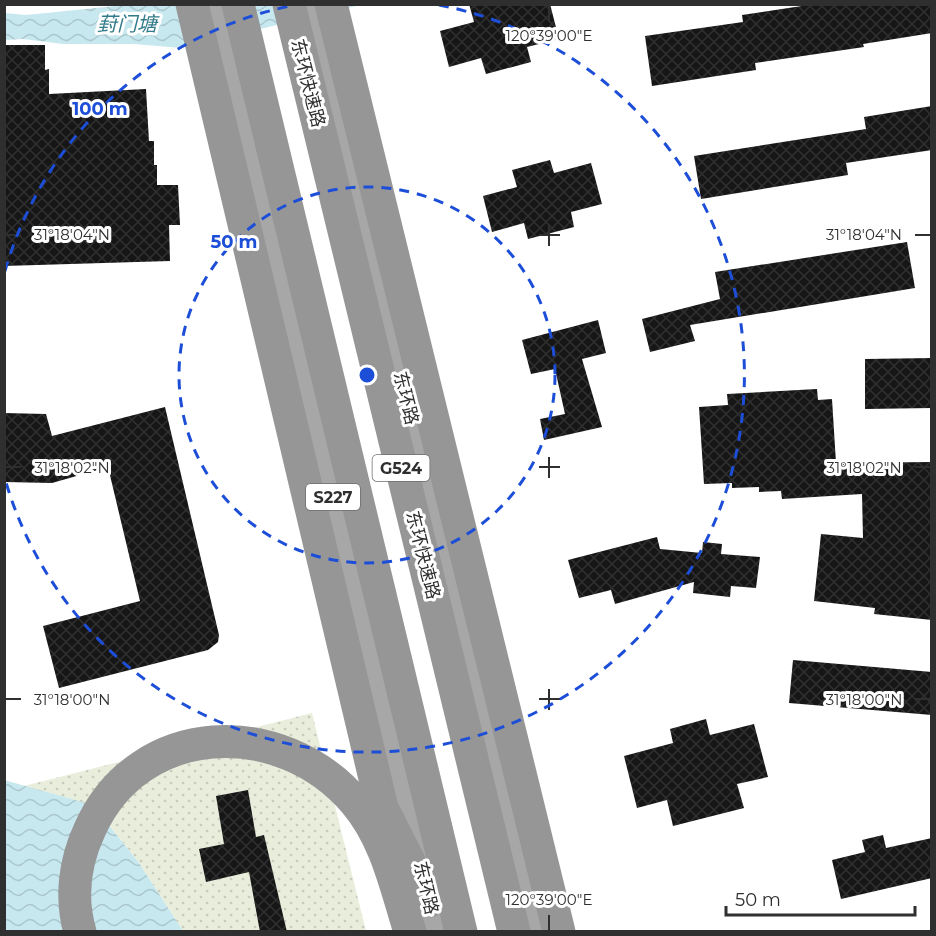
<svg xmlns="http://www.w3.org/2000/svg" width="936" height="936" font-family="Montserrat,'Noto Sans SC',sans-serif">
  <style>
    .grass { fill: url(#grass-dots) }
    .water { fill: url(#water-waves) }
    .building { fill: url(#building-cross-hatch) }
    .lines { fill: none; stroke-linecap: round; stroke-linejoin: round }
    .major { stroke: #a7a7a7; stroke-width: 32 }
    .highway { stroke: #969696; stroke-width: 33 }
    .ticks { fill: none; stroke: #2f2f2f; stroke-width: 2 }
    .ring { fill: none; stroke: #1d4ed8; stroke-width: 3; stroke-dasharray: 10 8 }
    .labels { text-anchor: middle; stroke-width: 6; stroke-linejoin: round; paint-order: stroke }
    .shield { fill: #fff; stroke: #6d6d6d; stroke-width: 1.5 }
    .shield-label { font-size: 16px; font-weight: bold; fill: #2f2f2f }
    .street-label { font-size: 18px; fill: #2f2f2f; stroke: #fff }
    .water-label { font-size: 20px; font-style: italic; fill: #327b8b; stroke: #fff }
    .ticks-label { font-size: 15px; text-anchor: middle; fill: #2f2f2f; stroke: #fff; stroke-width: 6; stroke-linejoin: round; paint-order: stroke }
    .centre { fill: #1d4ed8; stroke: #fff; stroke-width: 3 }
    .ring-label { font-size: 18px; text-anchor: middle; font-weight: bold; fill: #1d4ed8; stroke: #fff; stroke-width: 6; stroke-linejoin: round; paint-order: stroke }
  </style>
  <defs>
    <pattern id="grass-dots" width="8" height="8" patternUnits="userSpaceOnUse" patternTransform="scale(1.5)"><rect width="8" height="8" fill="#e9eedc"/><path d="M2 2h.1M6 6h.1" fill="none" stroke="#c8ccbd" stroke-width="1.8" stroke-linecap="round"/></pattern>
    <pattern id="water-waves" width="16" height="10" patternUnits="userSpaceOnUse" patternTransform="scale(1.5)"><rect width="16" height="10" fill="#c7e8ef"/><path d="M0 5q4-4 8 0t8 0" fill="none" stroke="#abc7cd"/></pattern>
    <pattern id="building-cross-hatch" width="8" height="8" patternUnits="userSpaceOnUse" patternTransform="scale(1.5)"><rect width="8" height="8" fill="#161616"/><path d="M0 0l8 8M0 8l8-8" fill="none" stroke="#303030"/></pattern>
  </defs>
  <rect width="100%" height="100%" fill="#fff"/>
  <path class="grass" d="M 312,713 L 366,931 L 183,931 L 139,863 L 94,806 L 24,786 Z"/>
  <path class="water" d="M 135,4 L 360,5 L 181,48 L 134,44 L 63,44 L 23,39 L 5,40 L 5,13 L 26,15 Z
    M 4,780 L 93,805 L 139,863 L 183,931 L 5,931 Z"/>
  <path class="building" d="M 469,4 L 550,4 L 559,39 L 527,47 L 531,62 L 486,74 L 481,58 L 449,67 L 440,31 L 474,22 Z
    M 815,4 L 932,4 L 932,33 L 863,44 L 864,47 L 755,63 L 756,70 L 652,86 L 645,36 L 743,22 L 742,15 Z
    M 4,45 L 45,45 L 45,70 L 49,69 L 49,94 L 146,89 L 149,141 L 154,141 L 154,165 L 157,165 L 157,185 L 178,185 L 180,225 L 169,225 L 170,261 L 4,266 Z
    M 932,106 L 932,150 L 846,163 L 848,175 L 701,199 L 694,156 L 866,129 L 864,117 Z
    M 550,160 L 554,173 L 591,163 L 602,204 L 571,212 L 574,227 L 528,239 L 524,223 L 492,232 L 483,196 L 517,187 L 512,170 Z
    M 907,242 L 915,288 L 690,325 L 695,341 L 650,352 L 642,319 L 720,299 L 715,272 Z
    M 598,320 L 606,353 L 582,359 L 602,427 L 544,440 L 540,419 L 565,414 L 555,369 L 531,374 L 522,340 Z
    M 932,358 L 932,408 L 865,409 L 865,359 Z
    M 817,389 L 818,400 L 832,399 L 836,463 L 932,462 L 932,620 L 874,614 L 875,608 L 814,601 L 821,534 L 863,538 L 862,494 L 782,499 L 781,491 L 759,492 L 759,487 L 732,488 L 732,483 L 704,484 L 699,407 L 728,405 L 727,394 Z
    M 165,407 L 219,635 L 218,642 L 208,650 L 59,688 L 43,626 L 140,601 L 108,467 L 52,483 L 4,482 L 4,413 L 46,414 L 52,436 Z
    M 657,537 L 660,549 L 702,553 L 703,542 L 722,544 L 721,554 L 760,557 L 756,588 L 731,586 L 730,597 L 693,593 L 694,582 L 615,604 L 611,590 L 579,598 L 568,560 Z
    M 793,660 L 932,672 L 932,715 L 789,703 Z
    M 706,719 L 710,735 L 754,724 L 768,777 L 737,784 L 744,808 L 673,826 L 667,800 L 637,808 L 624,756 L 673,743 L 670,729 Z
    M 248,790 L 256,837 L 264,835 L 287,932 L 260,932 L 249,872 L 206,882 L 199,849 L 224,844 L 216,796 Z
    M 883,835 L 886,848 L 932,838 L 932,878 L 841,899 L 832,860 L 865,852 L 862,840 Z"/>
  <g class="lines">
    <path class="major" d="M 216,4 L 436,932
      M 310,4 L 537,932"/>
    <path class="highway" d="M 192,4 L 382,808 L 429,901
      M 238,4 L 461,932
      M 289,4 L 514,932
      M 331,4 L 559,932
      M 80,932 C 70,897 75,861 90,829 C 139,720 281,715 355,802 C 386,838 396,887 410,932"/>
  </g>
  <path class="ticks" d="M 549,6 L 549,21M 549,225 L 549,246M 6,235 L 21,235M 539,235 L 560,235M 915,235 L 930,235M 549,457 L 549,478M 6,467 L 21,467M 539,467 L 560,467M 915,467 L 930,467M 549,689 L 549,710M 6,699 L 21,699M 539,699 L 560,699M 915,699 L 930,699M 549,915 L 549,930"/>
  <g class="ring">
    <circle cx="367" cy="375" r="188"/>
    <path d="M5 271A377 377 0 0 1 295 5M439 5A377 377 0 1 1 5 479"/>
  </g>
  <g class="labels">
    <g class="shield">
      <rect x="372.5" y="455" width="57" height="26" rx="4.5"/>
      <rect x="306" y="484" width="54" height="26" rx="4.5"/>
    </g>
    <g class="shield-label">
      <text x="401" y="474">G524</text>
      <text x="333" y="503">S227</text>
    </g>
    <g class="street-label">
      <text transform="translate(308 83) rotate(76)" y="6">东环快速路</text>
      <text transform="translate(406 398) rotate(76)" y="6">东环路</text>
      <text transform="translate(423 555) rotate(76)" y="6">东环快速路</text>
      <text transform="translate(426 888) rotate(77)" y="6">东环路</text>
    </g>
    <g class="water-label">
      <text x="127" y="31">葑门塘</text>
    </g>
  </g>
  <g class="ticks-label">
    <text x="549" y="41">120°39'00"E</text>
    <text x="72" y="240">31°18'04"N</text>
    <text x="864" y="240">31°18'04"N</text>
    <text x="72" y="473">31°18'02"N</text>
    <text x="864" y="473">31°18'02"N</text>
    <text x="72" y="705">31°18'00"N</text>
    <text x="864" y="705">31°18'00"N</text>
    <text x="549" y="905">120°39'00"E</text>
  </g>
  <circle cx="367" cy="375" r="9" class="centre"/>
  <g class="ring-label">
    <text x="100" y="115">100 m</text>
    <text x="234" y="248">50 m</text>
  </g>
  <rect width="936" height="936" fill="none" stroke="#2f2f2f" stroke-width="12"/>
  <path d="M726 906v9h189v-9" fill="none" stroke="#2f2f2f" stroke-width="3"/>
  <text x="735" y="906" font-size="18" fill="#2f2f2f" stroke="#ffffff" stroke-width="4.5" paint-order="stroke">50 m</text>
</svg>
